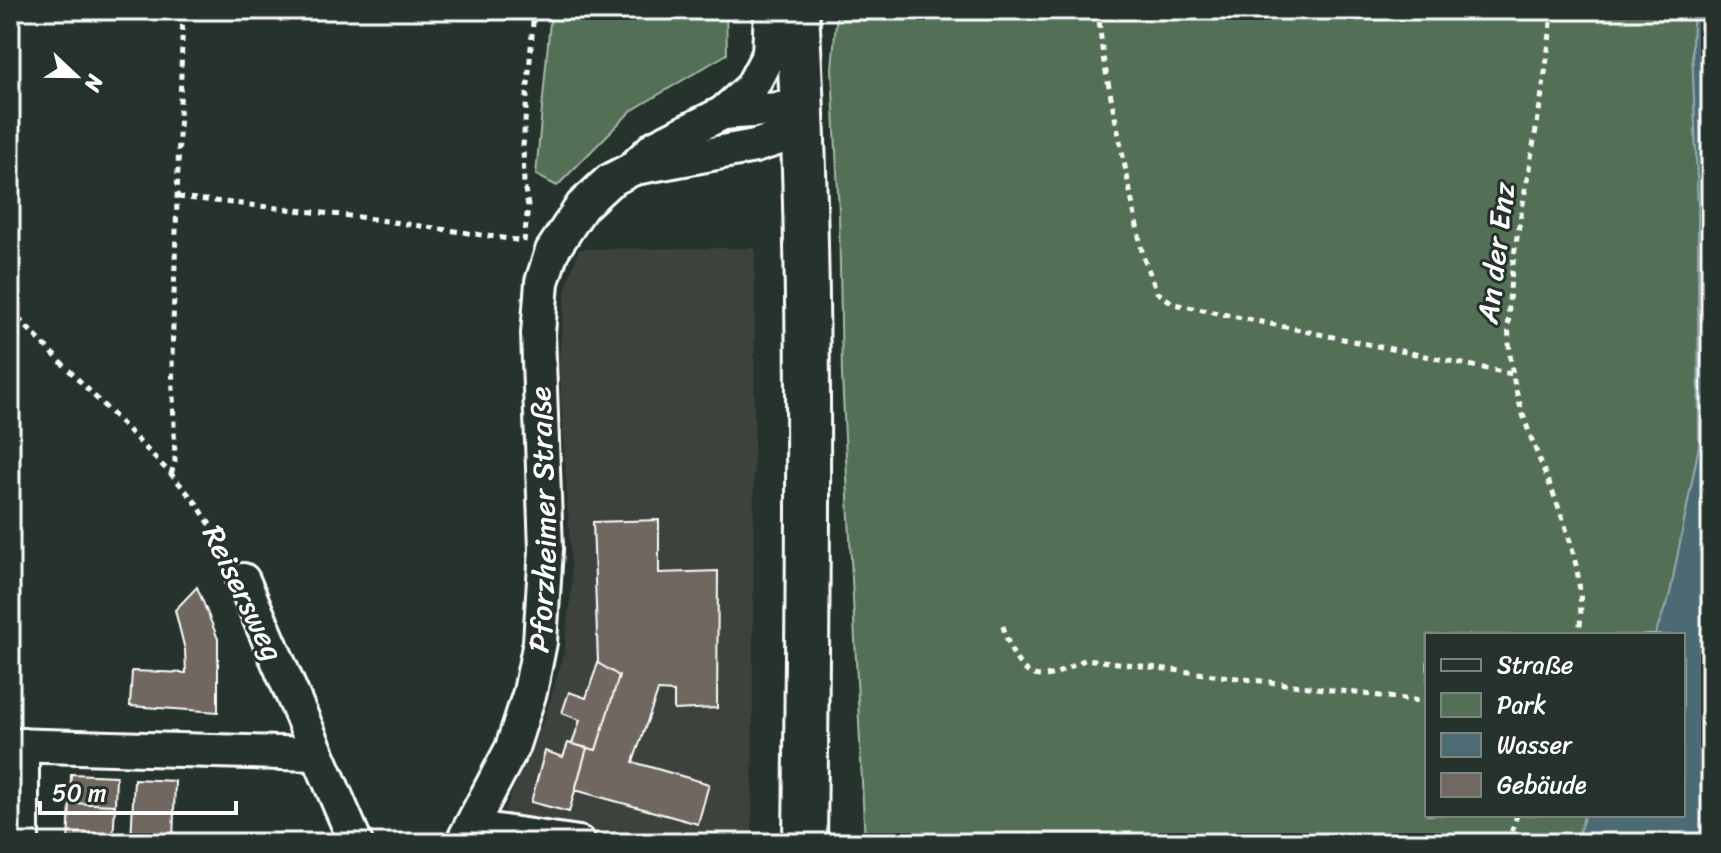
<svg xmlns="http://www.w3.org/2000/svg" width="1721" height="853" font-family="Sriracha,sans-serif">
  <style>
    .built { fill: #3c433d }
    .green { fill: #537057; stroke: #a9b8ab; stroke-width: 2 }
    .water { fill: #4c6b73; stroke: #94a6ab; stroke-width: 2 }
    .building { fill: #706861; stroke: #fff; stroke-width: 2 }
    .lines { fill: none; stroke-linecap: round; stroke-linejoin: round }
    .minor-casing { stroke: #fff; stroke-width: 38 }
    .major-casing { stroke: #fff; stroke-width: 48 }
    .path { stroke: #fff; stroke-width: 5; stroke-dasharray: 6 6; stroke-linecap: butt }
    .minor { stroke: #26332d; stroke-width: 32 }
    .major { stroke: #26332d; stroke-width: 42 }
    .labels { text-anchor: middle; stroke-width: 6; stroke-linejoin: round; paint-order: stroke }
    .street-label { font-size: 30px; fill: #fff; stroke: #26332d }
  </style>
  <rect width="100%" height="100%" fill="#26332d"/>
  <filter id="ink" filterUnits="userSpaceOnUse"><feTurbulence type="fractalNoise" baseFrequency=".0125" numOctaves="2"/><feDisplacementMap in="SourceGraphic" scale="16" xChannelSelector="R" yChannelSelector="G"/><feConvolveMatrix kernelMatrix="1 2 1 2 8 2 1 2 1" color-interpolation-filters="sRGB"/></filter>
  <g filter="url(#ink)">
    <path class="built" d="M 755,248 L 752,843 L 487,843 L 503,813 L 545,717 L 564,652 L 572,585 L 559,357 L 566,288 L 579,249 Z"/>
    <path class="green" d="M 551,10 L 726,10 L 727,54 L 631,111 L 557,186 L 536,175 Z
      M 837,10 L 1694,10 L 1692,44 L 1698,204 L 1699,446 L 1670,594 L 1655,635 L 1427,635 L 1427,815 L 1585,815 L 1575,843 L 865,843 L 842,376 L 839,213 L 832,68 Z"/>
    <path class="water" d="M 1694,10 L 1711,10 L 1711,843 L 1575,843 L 1585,815 L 1683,815 L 1683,635 L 1655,635 L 1670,594 L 1699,446 L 1698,204 L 1692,44 Z"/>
    <path class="building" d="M 659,520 L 659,573 L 718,571 L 717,708 L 674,710 L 674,692 L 658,691 L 633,762 L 709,784 L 698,824 L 575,790 L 587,748 L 596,750 L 619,676 L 598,663 L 593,522 Z
      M 197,587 L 218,639 L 218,712 L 130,706 L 132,671 L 186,673 L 185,650 L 175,610 Z
      M 598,663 L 619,676 L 596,750 L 572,744 L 580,720 L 562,713 L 569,692 L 586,698 Z
      M 568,743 L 587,748 L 569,812 L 531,802 L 545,751 L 563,757 Z
      M 71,774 L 116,776 L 115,805 L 70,803 Z
      M 134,779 L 175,781 L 173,843 L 131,843 Z
      M 70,803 L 115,805 L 113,843 L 68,843 Z
      M 272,837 L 329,838 L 329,843 L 272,843 Z"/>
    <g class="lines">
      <defs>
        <g id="minor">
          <path d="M 635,168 L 755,146 L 783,137 L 803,119 L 780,109 L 723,113"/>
          <path d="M 243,580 L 356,843"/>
          <path d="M 10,745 L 316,754"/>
          <path d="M 22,745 L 22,843"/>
          <path d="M 474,821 L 490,830 L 579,843"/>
          <path id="s1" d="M 462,843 L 512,748 L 530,692 L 540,642 L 546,549 L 538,334 L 542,282 L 552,251 L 582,206 L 609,181 L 632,169 L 655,147 L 723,113 L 751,88 L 769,54 L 771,10"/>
        </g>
        <path id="major" d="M 797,10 C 813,287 808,565 805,843"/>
      </defs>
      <use href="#minor" class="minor-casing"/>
      <use href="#major" class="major-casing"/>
      <path class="path" d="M 1098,10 L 1103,57 L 1143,256 L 1157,292 L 1174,304 L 1512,374
        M 1552,10 C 1547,77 1533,143 1522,209 C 1513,258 1505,305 1510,354 C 1519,452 1593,534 1579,635
        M 178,197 L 359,217 L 523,241
        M 524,242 L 528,206 L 524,184 L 523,146 L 534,10
        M 10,310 L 171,474 L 197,504 L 230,556
        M 171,474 L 175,461 L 172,358 L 183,10
        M 1003,626 C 1009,647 1020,683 1051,675 C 1063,672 1075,664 1086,659 L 1427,702
        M 1508,843 L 1517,815"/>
      <use href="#minor" class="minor"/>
      <use href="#major" class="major"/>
    </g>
  </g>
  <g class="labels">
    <g class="street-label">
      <text transform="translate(1496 253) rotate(-83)" y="10">An der Enz</text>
      <text dy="10" stroke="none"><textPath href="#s1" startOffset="340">Pforzheimer Straße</textPath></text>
      <text transform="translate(243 593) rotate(64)" y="10">Reisersweg</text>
    </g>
  </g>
  <rect width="1721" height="853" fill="none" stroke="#26332d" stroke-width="40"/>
  <rect x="20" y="20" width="1681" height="813" fill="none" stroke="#fff" stroke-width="3" filter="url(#ink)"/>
  <rect x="1425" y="633" width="260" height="184" fill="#26332d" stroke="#7d8581" stroke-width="2"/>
  <rect x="1441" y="659" width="40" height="12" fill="#26332d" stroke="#7d8581" stroke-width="2"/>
  <text x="1497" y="673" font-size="24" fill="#ffffff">Straße</text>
  <rect x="1441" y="693" width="40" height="24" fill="#537057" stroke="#7d8581" stroke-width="2"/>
  <text x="1497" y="713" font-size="24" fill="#ffffff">Park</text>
  <rect x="1441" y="733" width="40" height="24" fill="#4c6b73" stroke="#7d8581" stroke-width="2"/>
  <text x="1497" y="753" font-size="24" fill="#ffffff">Wasser</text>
  <rect x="1441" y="773" width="40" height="24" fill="#706861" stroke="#7d8581" stroke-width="2"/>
  <text x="1497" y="793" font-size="24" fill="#ffffff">Gebäude</text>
  <g transform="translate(76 76) rotate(112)" stroke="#26332d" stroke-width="6" paint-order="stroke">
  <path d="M0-6L14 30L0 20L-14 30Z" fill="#ffffff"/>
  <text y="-12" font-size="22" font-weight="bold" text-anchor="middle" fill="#ffffff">N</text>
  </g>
  <path d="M40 801v12h196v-12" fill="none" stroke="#ffffff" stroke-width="4"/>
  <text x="52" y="801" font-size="24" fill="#ffffff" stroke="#26332d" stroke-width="6" paint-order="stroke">50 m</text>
</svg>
